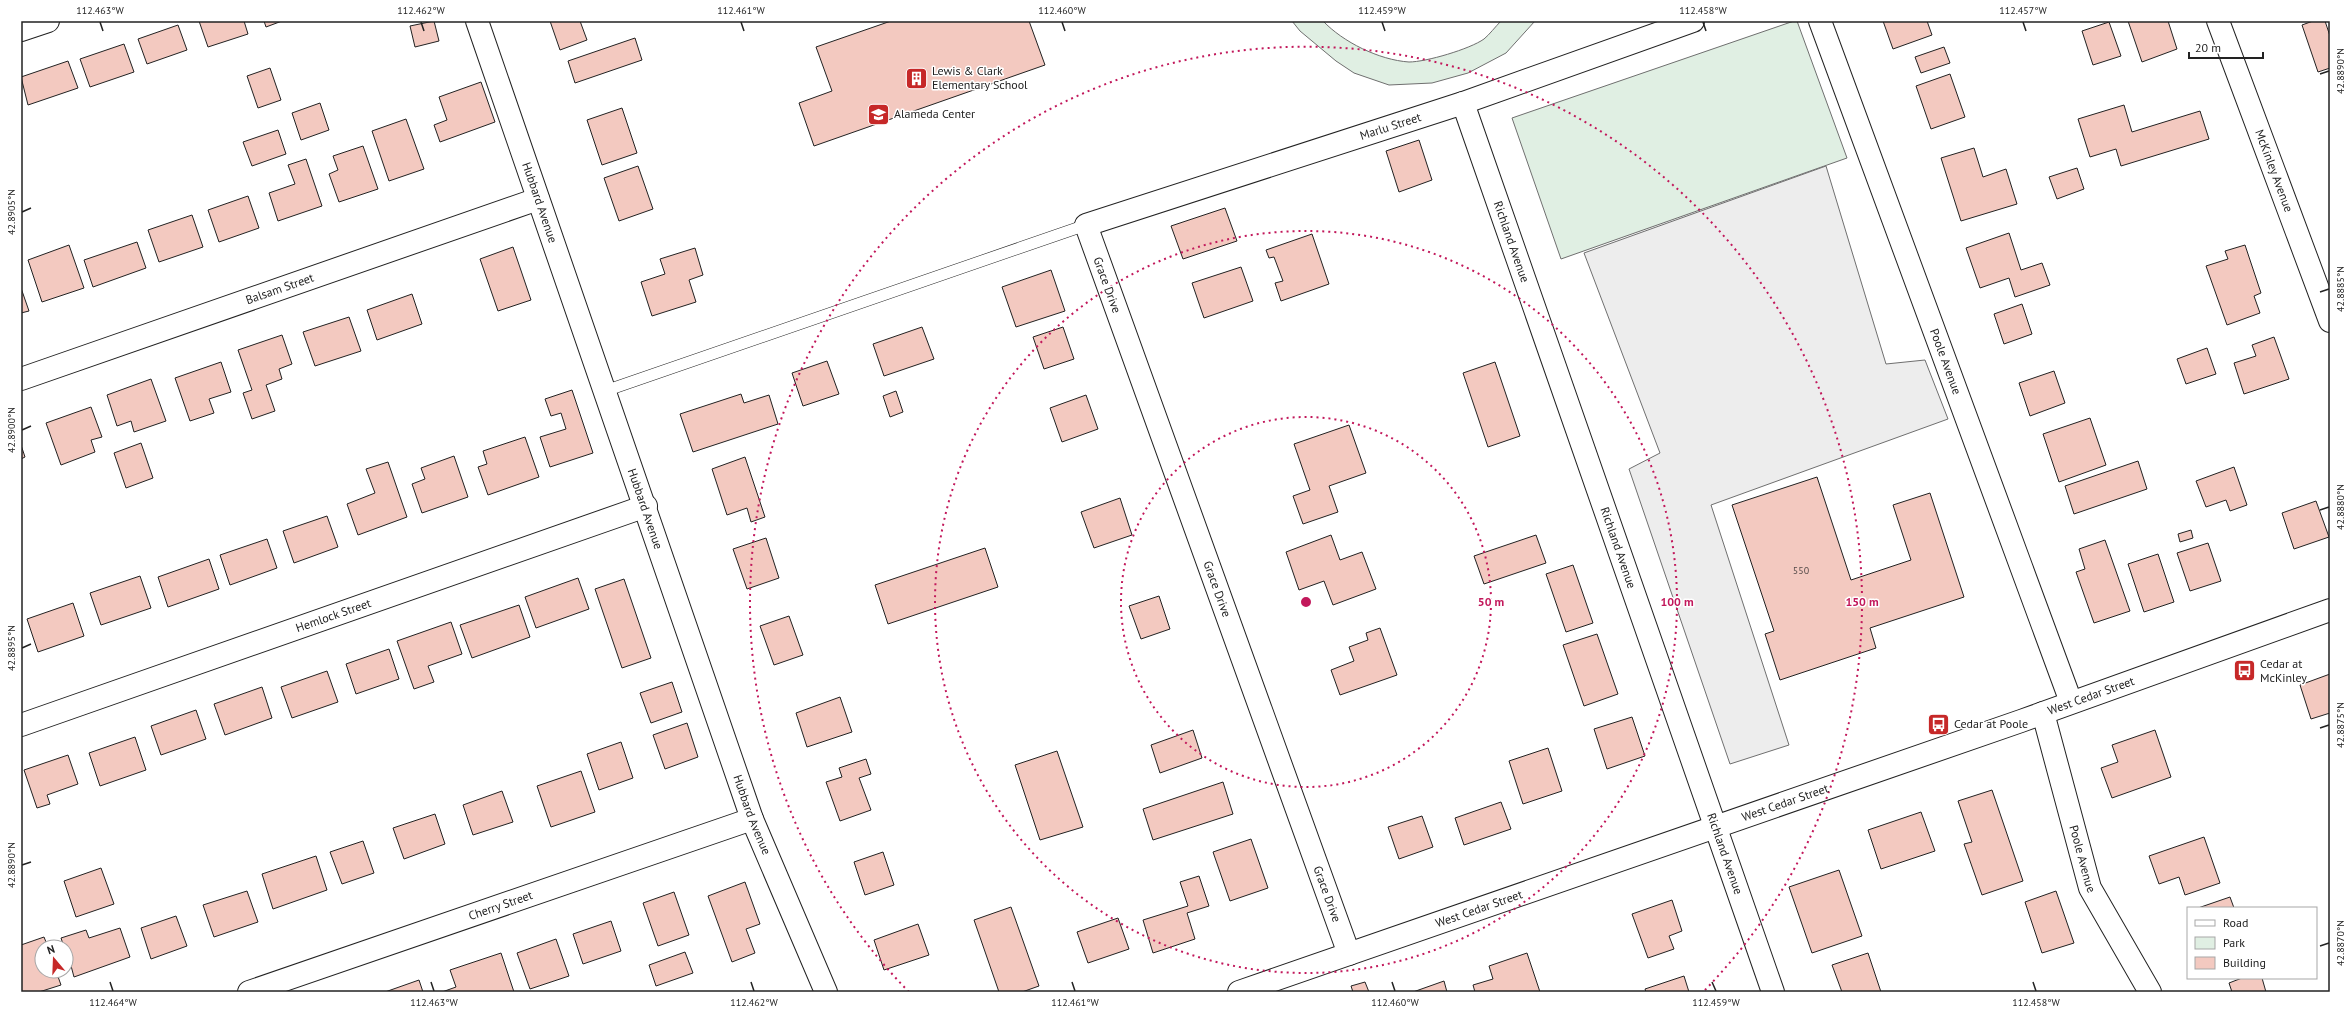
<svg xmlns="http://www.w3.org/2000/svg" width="2351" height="1013" font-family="'PT Sans',sans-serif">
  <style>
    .green { fill: #e0efe3; stroke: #6f6f6f }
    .parking { fill: #ededed; stroke: #6f6f6f }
    .building { fill: #f3c9c0; stroke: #222 }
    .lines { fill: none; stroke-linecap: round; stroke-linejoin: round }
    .lane-casing { stroke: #222; stroke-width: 12 }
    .street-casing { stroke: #222; stroke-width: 24 }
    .secondary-casing { stroke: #222; stroke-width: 24 }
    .lane { stroke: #fff; stroke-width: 11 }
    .street { stroke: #fff; stroke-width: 22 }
    .secondary { stroke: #fff; stroke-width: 22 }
    .ticks { fill: none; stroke: #222; stroke-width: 1.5 }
    .ring { fill: none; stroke: #c2185b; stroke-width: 2; stroke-dasharray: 2 4 }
    .labels { text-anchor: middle; stroke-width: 3; stroke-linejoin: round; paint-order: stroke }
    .number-label { font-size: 10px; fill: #564c4a }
    .poi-label { font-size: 12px; fill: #222; stroke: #fff; text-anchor: start }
    .street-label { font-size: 12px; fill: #222; stroke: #fff }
    .centre { fill: #c2185b; stroke: #fff; stroke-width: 2 }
    .ring-label { font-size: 12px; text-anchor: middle; font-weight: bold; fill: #c2185b; stroke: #fff; stroke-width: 3; stroke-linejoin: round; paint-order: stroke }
    .neatline { fill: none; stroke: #222; stroke-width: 1.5 }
    .ticks-label { font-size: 10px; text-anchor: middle; fill: #222 }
  </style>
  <rect width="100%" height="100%" fill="#fff"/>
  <path class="green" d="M 1292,21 L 1323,21 C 1343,42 1379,60 1409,62 C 1426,62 1470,49 1484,39 C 1490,34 1495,27 1501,21 L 1535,21 L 1506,53 L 1468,73 L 1432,83 L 1389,85 L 1354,73 L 1336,61 L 1300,31 Z
    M 1794,21 L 1797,21 L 1847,158 L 1561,259 L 1512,118 Z"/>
  <path class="parking" d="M 1826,166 L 1886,364 L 1925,360 L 1948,419 L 1711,505 L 1789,745 L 1730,764 L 1629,469 L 1660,453 L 1584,253 Z"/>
  <path class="building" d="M 199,21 L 244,21 L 248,34 L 208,47 Z
    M 264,21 L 282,21 L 266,27 Z
    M 434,21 L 439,41 L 415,47 L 410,26 Z
    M 550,21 L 580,21 L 587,40 L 560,50 Z
    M 891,21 L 1029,21 L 1045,65 L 814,146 L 799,103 L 832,91 L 816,47 Z
    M 1883,21 L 1927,21 L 1932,35 L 1893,49 Z
    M 2128,21 L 2168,21 L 2177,49 L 2142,62 Z
    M 2313,21 L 2325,21 L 2330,36 L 2330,68 L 2318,72 L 2302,25 Z
    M 2109,22 L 2121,56 L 2093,65 L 2082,31 Z
    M 178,25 L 187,50 L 147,64 L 138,39 Z
    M 635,38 L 642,60 L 575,83 L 568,61 Z
    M 124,44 L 134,72 L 90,87 L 80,59 Z
    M 1944,47 L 1950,63 L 1921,73 L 1915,57 Z
    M 68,61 L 78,88 L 28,105 L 21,77 Z
    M 270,68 L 281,100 L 258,108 L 247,76 Z
    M 1950,74 L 1965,117 L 1931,129 L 1916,86 Z
    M 481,82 L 495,122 L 440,142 L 434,125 L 447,120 L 439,97 Z
    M 320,103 L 329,130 L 301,140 L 292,113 Z
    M 2124,105 L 2132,132 L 2200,111 L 2209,139 L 2121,166 L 2116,149 L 2090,157 L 2078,119 Z
    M 622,108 L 637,153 L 602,165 L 587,120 Z
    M 406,119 L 424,169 L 389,181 L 372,131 Z
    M 278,130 L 286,154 L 252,166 L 243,142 Z
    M 1419,140 L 1432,180 L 1399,192 L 1386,151 Z
    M 363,146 L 378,189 L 339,202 L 329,174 L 338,170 L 333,156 Z
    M 1974,148 L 1983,177 L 2006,169 L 2017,204 L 1961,221 L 1941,158 Z
    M 306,159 L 322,206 L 278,221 L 269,193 L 295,184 L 288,165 Z
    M 638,166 L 653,209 L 619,221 L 604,178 Z
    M 2077,168 L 2084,189 L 2057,199 L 2049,177 Z
    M 248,196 L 259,228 L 219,242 L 208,210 Z
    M 1225,208 L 1237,241 L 1183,259 L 1171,226 Z
    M 192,215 L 203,247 L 159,262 L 148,230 Z
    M 2009,233 L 2021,270 L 2042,263 L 2050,285 L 2015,297 L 2009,278 L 1980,288 L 1966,248 Z
    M 1312,234 L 1329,284 L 1281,301 L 1275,283 L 1283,281 L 1274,257 L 1269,258 L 1266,250 Z
    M 137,242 L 146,268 L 93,287 L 84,260 Z
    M 69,245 L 84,288 L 42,302 L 28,260 Z
    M 2245,245 L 2261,293 L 2254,296 L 2260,313 L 2227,325 L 2206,266 L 2228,259 L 2225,251 Z
    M 513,247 L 531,300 L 498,311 L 480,259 Z
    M 695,248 L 703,275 L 689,280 L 696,302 L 652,316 L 641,282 L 665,274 L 660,259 Z
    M 1241,267 L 1253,301 L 1204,318 L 1192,283 Z
    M 1051,270 L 1065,311 L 1016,327 L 1002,287 Z
    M 21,288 L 29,311 L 21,313 Z
    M 412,294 L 422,324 L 377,340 L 367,310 Z
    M 2022,304 L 2032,334 L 2004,344 L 1994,314 Z
    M 349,317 L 361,351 L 315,366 L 303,332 Z
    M 922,327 L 934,359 L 884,376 L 873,344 Z
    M 1063,327 L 1074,359 L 1044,369 L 1033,337 Z
    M 282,335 L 292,364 L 279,369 L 282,379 L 266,385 L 275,411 L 252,419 L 243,393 L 252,390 L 238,350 Z
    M 2274,337 L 2289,379 L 2244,394 L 2234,363 L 2256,356 L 2252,345 Z
    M 2207,348 L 2216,374 L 2186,384 L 2177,359 Z
    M 827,361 L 839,394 L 803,406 L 792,373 Z
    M 221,362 L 231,392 L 209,399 L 214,413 L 190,421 L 175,378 Z
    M 1495,362 L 1520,436 L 1488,447 L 1463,373 Z
    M 2054,371 L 2065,403 L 2030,416 L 2019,383 Z
    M 151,379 L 166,421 L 134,432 L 131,421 L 117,426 L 107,395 Z
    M 572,390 L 593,453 L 550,467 L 540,437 L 566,429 L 561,413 L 551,416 L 545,399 Z
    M 896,391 L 903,412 L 890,417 L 883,396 Z
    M 741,394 L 744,403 L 769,395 L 778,424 L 693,452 L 680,414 Z
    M 1086,395 L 1098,429 L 1062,442 L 1050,408 Z
    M 91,407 L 102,437 L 91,440 L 95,452 L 61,465 L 46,423 Z
    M 2090,418 L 2106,465 L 2059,482 L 2043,434 Z
    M 1349,425 L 1366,473 L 1329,486 L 1338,512 L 1303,524 L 1293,496 L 1310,490 L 1294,444 Z
    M 525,437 L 539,477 L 488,495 L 478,467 L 487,464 L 483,451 Z
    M 141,443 L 153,478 L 126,488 L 114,453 Z
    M 21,445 L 25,457 L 21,459 Z
    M 454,456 L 468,497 L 422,513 L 412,484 L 425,479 L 421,468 Z
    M 745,457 L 765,517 L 751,522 L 747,508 L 727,515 L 712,469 Z
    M 2138,461 L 2147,489 L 2074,514 L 2065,486 Z
    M 388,462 L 407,517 L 358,535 L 347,504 L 375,493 L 366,469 Z
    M 2234,467 L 2247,505 L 2230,511 L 2226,500 L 2206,507 L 2196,481 Z
    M 1817,477 L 1851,580 L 1911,560 L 1893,505 L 1930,493 L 1964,597 L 1870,628 L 1876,648 L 1780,680 L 1765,634 L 1774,631 L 1732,505 Z
    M 1120,498 L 1132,535 L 1094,548 L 1081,512 Z
    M 2316,501 L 2329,537 L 2294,549 L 2282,513 Z
    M 327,516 L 338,547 L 294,563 L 283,531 Z
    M 2191,530 L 2193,538 L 2180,542 L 2178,534 Z
    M 1331,535 L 1340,560 L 1362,552 L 1376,589 L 1333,605 L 1324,581 L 1299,590 L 1286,552 Z
    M 1536,535 L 1546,563 L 1484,584 L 1474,556 Z
    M 766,538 L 779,578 L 747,589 L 733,549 Z
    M 267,539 L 277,568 L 230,585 L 220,555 Z
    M 2105,540 L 2130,611 L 2094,623 L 2076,572 L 2085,569 L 2079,549 Z
    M 2208,543 L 2221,581 L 2190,591 L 2177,553 Z
    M 985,548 L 998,587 L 888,624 L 875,585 Z
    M 2158,554 L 2174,602 L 2144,612 L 2128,564 Z
    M 209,559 L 219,589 L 168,607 L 158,577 Z
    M 1573,565 L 1593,623 L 1566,632 L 1546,574 Z
    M 140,576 L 151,608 L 101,625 L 90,593 Z
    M 578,578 L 589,609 L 536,628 L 525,597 Z
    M 624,579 L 651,658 L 622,668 L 595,589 Z
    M 1159,596 L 1170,629 L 1141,639 L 1129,606 Z
    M 73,603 L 84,636 L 38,652 L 27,619 Z
    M 519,605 L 530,637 L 472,658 L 460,625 Z
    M 789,616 L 803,655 L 774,665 L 760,626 Z
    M 451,622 L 462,654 L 428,666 L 434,682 L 414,689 L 397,641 Z
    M 1380,628 L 1397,675 L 1340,695 L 1331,670 L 1354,661 L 1349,647 L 1368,640 L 1366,633 Z
    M 1597,634 L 1618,694 L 1584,706 L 1563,645 Z
    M 389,649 L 399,679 L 356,694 L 346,664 Z
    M 327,671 L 338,702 L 292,718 L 281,687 Z
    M 2330,674 L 2330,713 L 2311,719 L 2300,685 Z
    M 672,682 L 682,712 L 651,723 L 640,693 Z
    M 262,687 L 272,718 L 225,735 L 214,704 Z
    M 840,697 L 852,732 L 807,747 L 796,713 Z
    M 196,710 L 206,739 L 161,755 L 151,726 Z
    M 1632,717 L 1645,756 L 1607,769 L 1594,729 Z
    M 687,723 L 698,757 L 665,769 L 653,735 Z
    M 1193,730 L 1202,758 L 1160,773 L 1151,745 Z
    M 2155,730 L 2171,777 L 2112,798 L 2101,768 L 2118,762 L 2112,745 Z
    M 135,737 L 146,770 L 100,786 L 89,753 Z
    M 621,742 L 633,778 L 599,790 L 587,754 Z
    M 1548,748 L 1562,791 L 1523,804 L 1509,761 Z
    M 1057,751 L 1083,827 L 1040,840 L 1015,765 Z
    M 68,755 L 78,784 L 47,795 L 50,804 L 37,808 L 24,770 Z
    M 866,759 L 871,774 L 859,778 L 871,810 L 840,821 L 826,782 L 842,777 L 839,768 Z
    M 581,771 L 595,812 L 551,827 L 537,786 Z
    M 1223,782 L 1233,814 L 1153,840 L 1143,809 Z
    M 1992,790 L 2023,881 L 1982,895 L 1964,844 L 1972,842 L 1958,801 Z
    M 502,791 L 513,822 L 473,835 L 463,805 Z
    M 1501,802 L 1511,829 L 1464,845 L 1455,818 Z
    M 1921,812 L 1935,851 L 1881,869 L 1868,830 Z
    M 435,814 L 445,844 L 404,859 L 393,828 Z
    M 1422,816 L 1433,847 L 1399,859 L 1388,827 Z
    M 2204,837 L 2220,883 L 2185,895 L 2179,877 L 2159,884 L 2149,856 Z
    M 1251,839 L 1268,888 L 1230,901 L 1213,852 Z
    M 363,841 L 374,873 L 342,884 L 330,852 Z
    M 883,852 L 894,885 L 865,895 L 854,862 Z
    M 316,856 L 327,890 L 273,909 L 262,874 Z
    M 101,868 L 114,904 L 76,917 L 64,881 Z
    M 1839,870 L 1862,936 L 1812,953 L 1789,887 Z
    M 1199,876 L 1209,906 L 1187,913 L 1195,939 L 1153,953 L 1143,920 L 1188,906 L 1180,882 Z
    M 745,882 L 760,924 L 746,929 L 755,953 L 732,962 L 708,896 Z
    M 247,891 L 258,922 L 214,937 L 203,905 Z
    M 2056,891 L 2074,943 L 2042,953 L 2025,902 Z
    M 674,892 L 689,935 L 658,946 L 643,903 Z
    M 2230,897 L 2234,908 L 2198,908 Z
    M 1672,900 L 1682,931 L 1669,936 L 1674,949 L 1648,958 L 1632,914 Z
    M 1011,907 L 1039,986 L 1022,992 L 999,992 L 974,920 Z
    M 176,916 L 187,946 L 151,959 L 141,928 Z
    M 1118,918 L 1129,949 L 1088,963 L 1077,932 Z
    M 611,921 L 621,951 L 583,964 L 573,934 Z
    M 918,924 L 929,955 L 884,970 L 874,940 Z
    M 120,928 L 130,957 L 74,977 L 66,947 L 64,947 L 61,938 L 86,930 L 89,938 Z
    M 44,937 L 48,947 L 42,947 L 42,971 L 56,971 L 61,985 L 39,992 L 21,992 L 21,945 Z
    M 556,939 L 569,976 L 530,989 L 517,953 Z
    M 685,952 L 693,973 L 656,986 L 649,965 Z
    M 501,953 L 514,992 L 442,992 L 456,987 L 450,970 Z
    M 1527,953 L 1540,992 L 1475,992 L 1473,985 L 1493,979 L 1489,966 Z
    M 1868,953 L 1881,992 L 1842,992 L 1832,965 Z
    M 1684,976 L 1689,992 L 1646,992 L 1645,989 Z
    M 2242,978 L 2262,978 L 2266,992 L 2232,992 L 2229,983 Z
    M 419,980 L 423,992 L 385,992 Z
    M 1444,981 L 1447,992 L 1413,992 Z
    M 1365,982 L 1369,992 L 1353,992 L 1351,986 Z"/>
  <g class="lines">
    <defs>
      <path id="lane" d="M 605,391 L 1086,225"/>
      <g id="street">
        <path id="s1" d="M 477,21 L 752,819 L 826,992"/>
        <path id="s2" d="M 1820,21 L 2071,702"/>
        <path d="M 21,30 L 48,21"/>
        <path id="s3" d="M 1463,103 L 1773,992"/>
        <path id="s4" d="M 21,379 L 538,199"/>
        <path id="s5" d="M 2043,713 L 2090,888 L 2150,992"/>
        <path id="s6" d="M 21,725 L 646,506"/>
        <path id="s7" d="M 1349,954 L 1086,225 L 1463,103 L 1693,21"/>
        <path id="s8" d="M 249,992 L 752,819"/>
      </g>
      <g id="secondary">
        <path id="s9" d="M 2218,21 L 2330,321"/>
        <path id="s10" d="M 1239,992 L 2021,721 L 2330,610"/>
      </g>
    </defs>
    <use href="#lane" class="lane-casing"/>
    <use href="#street" class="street-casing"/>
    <use href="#secondary" class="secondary-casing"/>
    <use href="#lane" class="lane"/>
    <use href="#street" class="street"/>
    <use href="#secondary" class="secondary"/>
  </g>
  <path class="ticks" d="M 100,22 L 103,31M 421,22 L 424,31M 741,22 L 744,31M 1062,22 L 1065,31M 1382,22 L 1385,31M 1703,22 L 1706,31M 2023,22 L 2026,31M 2320,74 L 2329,71M 22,212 L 31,208M 2320,292 L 2329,289M 22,430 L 31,426M 2320,510 L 2329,507M 22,648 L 31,644M 2320,728 L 2329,725M 22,865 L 31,862M 2320,946 L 2329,943M 110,982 L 113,991M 431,982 L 434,991M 751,982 L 754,991M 1072,982 L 1075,991M 1392,982 L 1395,991M 1712,982 L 1716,991M 2033,982 L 2036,991"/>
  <g class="ring">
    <circle cx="1306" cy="602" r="185"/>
    <circle cx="1306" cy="602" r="371"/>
    <path d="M909 992A556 556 0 1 1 1703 992"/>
  </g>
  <defs>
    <symbol id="building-square" viewBox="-11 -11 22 22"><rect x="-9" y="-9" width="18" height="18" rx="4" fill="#c62828" stroke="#fff"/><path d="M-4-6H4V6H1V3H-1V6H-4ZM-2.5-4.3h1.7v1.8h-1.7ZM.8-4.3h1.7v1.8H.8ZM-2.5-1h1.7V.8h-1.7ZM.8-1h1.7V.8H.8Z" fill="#fff"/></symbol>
    <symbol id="school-square" viewBox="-11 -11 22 22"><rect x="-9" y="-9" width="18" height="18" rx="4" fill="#c62828" stroke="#fff"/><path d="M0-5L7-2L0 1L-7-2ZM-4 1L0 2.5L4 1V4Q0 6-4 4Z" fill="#fff"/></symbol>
    <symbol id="bus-square" viewBox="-11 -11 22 22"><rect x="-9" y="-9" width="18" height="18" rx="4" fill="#c62828" stroke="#fff"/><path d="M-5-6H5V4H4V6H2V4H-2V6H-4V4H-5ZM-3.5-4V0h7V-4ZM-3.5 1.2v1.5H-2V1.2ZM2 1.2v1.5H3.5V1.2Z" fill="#fff"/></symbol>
  </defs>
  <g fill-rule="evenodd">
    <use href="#building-square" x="904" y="66" width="25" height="25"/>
    <use href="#school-square" x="866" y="102" width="25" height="25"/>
    <use href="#bus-square" x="2232" y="658" width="25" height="25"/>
    <use href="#bus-square" x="1926" y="712" width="25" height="25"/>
  </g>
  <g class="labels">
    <g class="number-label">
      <text x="1801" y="574">550</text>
    </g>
    <g class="poi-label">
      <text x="932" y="75">Lewis &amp; Clark<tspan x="932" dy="14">Elementary School</tspan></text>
      <text x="894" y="118">Alameda Center</text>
      <text x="2260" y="668">Cedar at<tspan x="2260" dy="14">McKinley</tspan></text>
      <text x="1954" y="728">Cedar at Poole</text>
    </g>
    <g class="street-label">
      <text dy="4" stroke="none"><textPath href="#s7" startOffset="1095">Marlu Street</textPath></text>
      <text dy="4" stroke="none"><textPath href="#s9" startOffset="160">McKinley Avenue</textPath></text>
      <text dy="4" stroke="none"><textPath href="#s1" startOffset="192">Hubbard Avenue</textPath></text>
      <text dy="4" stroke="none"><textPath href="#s3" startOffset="147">Richland Avenue</textPath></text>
      <text transform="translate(1107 285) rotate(70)" y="4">Grace Drive</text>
      <text dy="4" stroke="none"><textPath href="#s4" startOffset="274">Balsam Street</textPath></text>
      <text dy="4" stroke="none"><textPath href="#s2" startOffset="363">Poole Avenue</textPath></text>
      <text dy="4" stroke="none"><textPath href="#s1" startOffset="516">Hubbard Avenue</textPath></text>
      <text dy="4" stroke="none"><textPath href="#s3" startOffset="471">Richland Avenue</textPath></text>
      <text transform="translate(1217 589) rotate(70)" y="4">Grace Drive</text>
      <text dy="4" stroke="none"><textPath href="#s6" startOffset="331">Hemlock Street</textPath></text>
      <text dy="4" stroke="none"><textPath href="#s10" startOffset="902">West Cedar Street</textPath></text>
      <text dy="4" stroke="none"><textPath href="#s10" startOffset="578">West Cedar Street</textPath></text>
      <text dy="4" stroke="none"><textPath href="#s1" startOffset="840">Hubbard Avenue</textPath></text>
      <text dy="4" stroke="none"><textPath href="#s3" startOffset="795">Richland Avenue</textPath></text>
      <text dy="4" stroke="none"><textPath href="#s5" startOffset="151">Poole Avenue</textPath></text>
      <text transform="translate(1327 894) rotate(70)" y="4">Grace Drive</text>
      <text dy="4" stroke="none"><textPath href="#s8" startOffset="266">Cherry Street</textPath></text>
      <text dy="4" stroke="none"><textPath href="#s10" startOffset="254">West Cedar Street</textPath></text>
    </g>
  </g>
  <circle cx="1306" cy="602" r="6" class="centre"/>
  <g class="ring-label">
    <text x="1491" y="606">50 m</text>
    <text x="1677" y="606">100 m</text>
    <text x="1862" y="606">150 m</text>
  </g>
  <rect width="2351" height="1013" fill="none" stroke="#ffffff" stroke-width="44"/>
  <rect x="2187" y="907" width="130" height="72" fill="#ffffff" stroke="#a7a7a7"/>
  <rect x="2195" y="920" width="20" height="6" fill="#ffffff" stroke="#a7a7a7"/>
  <text x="2223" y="927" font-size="12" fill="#222222">Road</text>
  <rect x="2195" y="937" width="20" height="12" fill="#e0efe3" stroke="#a7a7a7"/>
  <text x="2223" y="947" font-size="12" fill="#222222">Park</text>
  <rect x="2195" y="957" width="20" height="12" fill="#f3c9c0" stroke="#a7a7a7"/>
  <text x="2223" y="967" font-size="12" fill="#222222">Building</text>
  <g transform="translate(54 959) rotate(341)"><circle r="19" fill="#ffffff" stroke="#a7a7a7"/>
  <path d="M0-3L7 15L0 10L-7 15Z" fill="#c62828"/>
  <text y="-6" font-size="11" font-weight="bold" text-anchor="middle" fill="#222222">N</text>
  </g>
  <path d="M2189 52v6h74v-6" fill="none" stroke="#222222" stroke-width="2"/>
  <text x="2195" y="52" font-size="12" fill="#222222" stroke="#ffffff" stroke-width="3" paint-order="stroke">20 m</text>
  <rect x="22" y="22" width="2307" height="969" class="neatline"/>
  <g class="ticks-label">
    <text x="100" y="14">112.463°W</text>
    <text x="421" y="14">112.462°W</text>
    <text x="741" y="14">112.461°W</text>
    <text x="1062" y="14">112.460°W</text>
    <text x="1382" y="14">112.459°W</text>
    <text x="1703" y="14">112.458°W</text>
    <text x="2023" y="14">112.457°W</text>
    <text transform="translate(2340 71) rotate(-90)" y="4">42.8890°N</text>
    <text transform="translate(11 212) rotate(-90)" y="4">42.8905°N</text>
    <text transform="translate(2340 289) rotate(-90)" y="4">42.8885°N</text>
    <text transform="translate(11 430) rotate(-90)" y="4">42.8900°N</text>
    <text transform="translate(2340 507) rotate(-90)" y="4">42.8880°N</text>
    <text transform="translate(11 648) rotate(-90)" y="4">42.8895°N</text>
    <text transform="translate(2340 725) rotate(-90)" y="4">42.8875°N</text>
    <text transform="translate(11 865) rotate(-90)" y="4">42.8890°N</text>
    <text transform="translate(2340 943) rotate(-90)" y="4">42.8870°N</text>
    <text x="113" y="1006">112.464°W</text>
    <text x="434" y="1006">112.463°W</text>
    <text x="754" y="1006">112.462°W</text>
    <text x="1075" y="1006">112.461°W</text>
    <text x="1395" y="1006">112.460°W</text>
    <text x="1716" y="1006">112.459°W</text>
    <text x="2036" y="1006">112.458°W</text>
  </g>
</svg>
